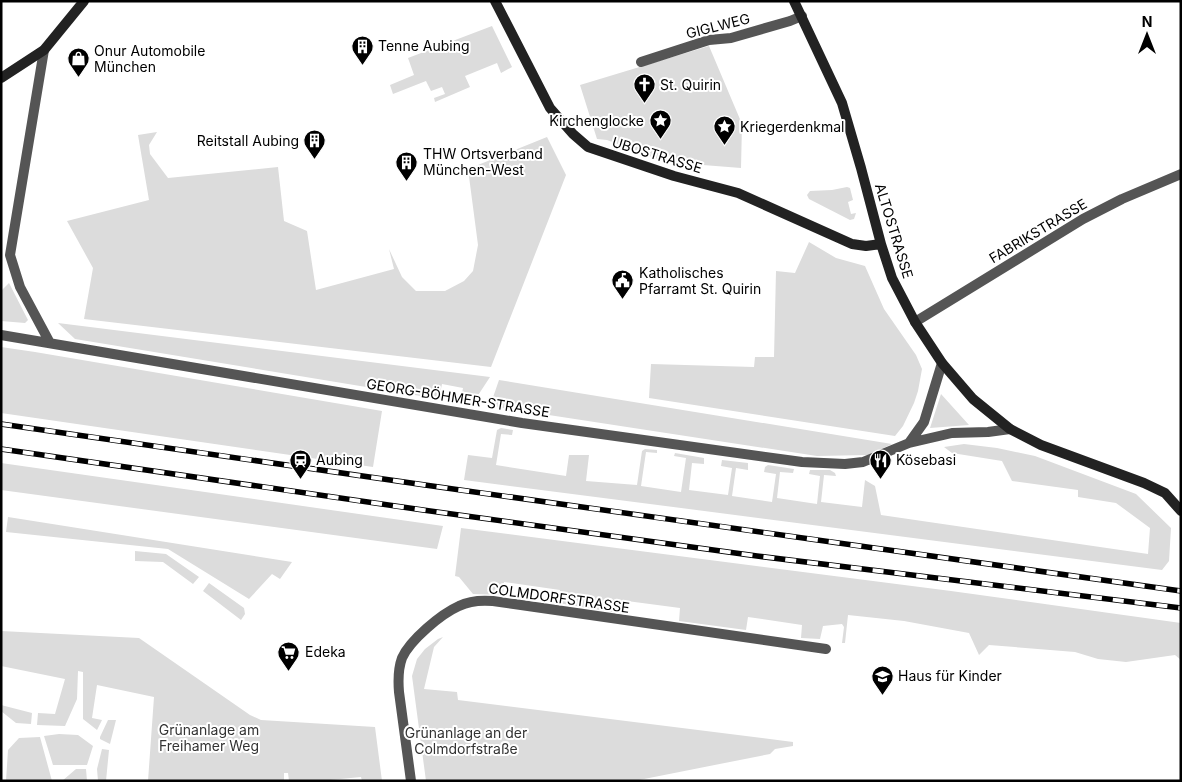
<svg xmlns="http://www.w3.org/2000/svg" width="1182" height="782" font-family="Inter,sans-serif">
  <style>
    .green { fill: #dcdcdc }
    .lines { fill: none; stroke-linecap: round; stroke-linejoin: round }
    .street { stroke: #555; stroke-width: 10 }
    .secondary { stroke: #222; stroke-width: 10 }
    .rail-casing { stroke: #000; stroke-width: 5.5 }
    .rail { stroke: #fff; stroke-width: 4; stroke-dasharray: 11; stroke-linecap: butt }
    .labels { text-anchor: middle; stroke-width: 4; stroke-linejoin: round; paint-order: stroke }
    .street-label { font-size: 14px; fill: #000; stroke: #fff }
    .poi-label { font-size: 14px; fill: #000; stroke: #fff; text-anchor: start }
    .park-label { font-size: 14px; fill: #333; stroke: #fff }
  </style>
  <rect width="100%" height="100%" fill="#fff"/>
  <path class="green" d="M 492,26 L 512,67 L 501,73 L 497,63 L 465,76 L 470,87 L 435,102 L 434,98 L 445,94 L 442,87 L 431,91 L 426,81 L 393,94 L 390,85 L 414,75 L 408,58 Z
    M 709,46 L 742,124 L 741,168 L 665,162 L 607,140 L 597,139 L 580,85 Z
    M 157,132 L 149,145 L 150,154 L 168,178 L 278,167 L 284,221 L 307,231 L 316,290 L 394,269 L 389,249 L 402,277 L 416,291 L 445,291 L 464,281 L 473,271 L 478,245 L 468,169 L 547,137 L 566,175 L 491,367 L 84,319 L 93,268 L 67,221 L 149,200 L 138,135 Z
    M 847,187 L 850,188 L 853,200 L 848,202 L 851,214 L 856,213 L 854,219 L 850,220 L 809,199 L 807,195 L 810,191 L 832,190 Z
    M 809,242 L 836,258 L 865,266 L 884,309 L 916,355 L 922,369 L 918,391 L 914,403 L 903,426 L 895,436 L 649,398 L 651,364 L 754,367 L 755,357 L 774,357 L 776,271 L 795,273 Z
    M 9,283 L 28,320 L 25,323 L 1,321 L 1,291 Z
    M 58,323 L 490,377 L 471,406 L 460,403 L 463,388 L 442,384 L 439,399 L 75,339 Z
    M 1,347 L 35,352 L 382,411 L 373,467 L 1,413 Z
    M 499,380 L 892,444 L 868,455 L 817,456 L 490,406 Z
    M 941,394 L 969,425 L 930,428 Z
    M 501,428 L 513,430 L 512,435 L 501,434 L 496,465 L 566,476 L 569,455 L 589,455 L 586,481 L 637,485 L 642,451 L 645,449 L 657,450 L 657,453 L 646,452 L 641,486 L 681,492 L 686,458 L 674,456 L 675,453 L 704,458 L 704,464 L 692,463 L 689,490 L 728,495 L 732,468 L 721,466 L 722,460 L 748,463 L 748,470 L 736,468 L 732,496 L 772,502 L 776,474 L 764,472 L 765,467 L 768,465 L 794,469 L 793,473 L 780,472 L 777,498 L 817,504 L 820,476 L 809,474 L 810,470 L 830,470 L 835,473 L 836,476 L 824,475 L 821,502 L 862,507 L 865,480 L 875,486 L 881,515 L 1148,554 L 1150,528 L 1116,503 L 1078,497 L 1078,490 L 1012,481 L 1002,461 L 952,453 L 944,447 L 964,444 L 997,448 L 1035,456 L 1136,494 L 1171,528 L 1169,561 L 1162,570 L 464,480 L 468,455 L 492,458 L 497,430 Z
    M 1,463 L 443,526 L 437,549 L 1,490 Z
    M 8,517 L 292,562 L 280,579 L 272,574 L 249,599 L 168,549 L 6,532 Z
    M 461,528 L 951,591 L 1181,623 L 1181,660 L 1175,655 L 1126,662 L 1098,659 L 1075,652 L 989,645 L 979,655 L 969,633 L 904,621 L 848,615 L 845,643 L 842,643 L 844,627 L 842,624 L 823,626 L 820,639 L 801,638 L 802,625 L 748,617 L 746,630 L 679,621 L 680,608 L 627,601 L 624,614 L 558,603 L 560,590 L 504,582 L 503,595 L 473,594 L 459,577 L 455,576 Z
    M 135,551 L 166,554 L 199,577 L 193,584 L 163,562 L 135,561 Z
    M 209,583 L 244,608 L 245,614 L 241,620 L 203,591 Z
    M 1,631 L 139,638 L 250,715 L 261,720 L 375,727 L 382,781 L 362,781 L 361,777 L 320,781 L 289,781 L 288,773 L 284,773 L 284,781 L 148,781 L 154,697 L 97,685 L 92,718 L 102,720 L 97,730 L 83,719 L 83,672 L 78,671 L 77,699 L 65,726 L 37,725 L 38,713 L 55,714 L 65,679 L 1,666 Z
    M 443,637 L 434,647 L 424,689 L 457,692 L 458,700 L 793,742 L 793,746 L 775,749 L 770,754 L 634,781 L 426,781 L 412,676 L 417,659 L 425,649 L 438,639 Z
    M 1,705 L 32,713 L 31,724 L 16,723 L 1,711 Z
    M 108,720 L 116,720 L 110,744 L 100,739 L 100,737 Z
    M 59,734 L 78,735 L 93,746 L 87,765 L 53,765 L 44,736 Z
    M 40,737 L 52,781 L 6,781 L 8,750 L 19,738 Z
    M 102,749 L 109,750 L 106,781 L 98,781 L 97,769 Z
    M 76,769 L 86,769 L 87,781 L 62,781 Z"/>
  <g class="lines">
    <path class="street" d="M 44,50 L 10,255 L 20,287 L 50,343
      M 641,62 L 709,40 L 731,38 L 790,21 L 802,16
      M 915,322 L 1083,219 L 1122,199 L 1181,174
      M 1,335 L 522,423 L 802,462 L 845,464 L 863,462 L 909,443 L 952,433 L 988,432 L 1010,429
      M 909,443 L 924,422 L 942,363
      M 411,781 L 399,692 C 398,680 398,669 402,658 C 410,640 441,614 459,606 C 469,601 481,600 493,601 L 826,649"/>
    <path class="secondary" d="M 495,1 L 550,108 L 573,134 L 588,147 L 674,176 L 738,193 L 852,244 L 866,246 L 881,244
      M 794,1 L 842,103 L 861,168 L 881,244 L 892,278 L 915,322 L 942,363 L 973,399 L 1010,429 L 1041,445 L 1144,483 L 1165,493 L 1181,511
      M 1,78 L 44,50 L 84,1"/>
    <defs>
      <path id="rail" d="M 1,424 L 425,485 L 1181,591
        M 1,449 L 423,510 L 757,556 L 1181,608"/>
    </defs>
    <use href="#rail" class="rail-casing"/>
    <use href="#rail" class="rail"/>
  </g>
  <defs>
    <symbol id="building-pin" viewBox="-11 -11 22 30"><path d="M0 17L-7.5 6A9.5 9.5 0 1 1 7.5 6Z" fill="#000" stroke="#fff"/><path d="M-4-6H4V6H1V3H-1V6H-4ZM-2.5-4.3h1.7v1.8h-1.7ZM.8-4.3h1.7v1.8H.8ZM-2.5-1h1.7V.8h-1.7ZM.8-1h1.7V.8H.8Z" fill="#fff"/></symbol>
    <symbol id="shop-pin" viewBox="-11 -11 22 30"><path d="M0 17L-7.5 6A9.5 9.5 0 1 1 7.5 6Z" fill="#000" stroke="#fff"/><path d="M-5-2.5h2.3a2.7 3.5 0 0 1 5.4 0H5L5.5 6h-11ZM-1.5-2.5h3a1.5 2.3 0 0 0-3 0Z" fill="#fff"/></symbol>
    <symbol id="church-pin" viewBox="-11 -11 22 30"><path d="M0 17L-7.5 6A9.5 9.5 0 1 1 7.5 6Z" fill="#000" stroke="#fff"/><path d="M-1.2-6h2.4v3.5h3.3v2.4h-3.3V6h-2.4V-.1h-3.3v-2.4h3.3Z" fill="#fff"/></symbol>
    <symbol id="sight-pin" viewBox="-11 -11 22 30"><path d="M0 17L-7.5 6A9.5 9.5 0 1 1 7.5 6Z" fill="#000" stroke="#fff"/><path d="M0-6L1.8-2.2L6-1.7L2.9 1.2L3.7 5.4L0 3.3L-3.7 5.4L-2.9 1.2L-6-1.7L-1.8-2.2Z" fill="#fff"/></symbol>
    <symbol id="civic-pin" viewBox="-11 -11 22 30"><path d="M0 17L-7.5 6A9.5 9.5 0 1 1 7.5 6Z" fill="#000" stroke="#fff"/><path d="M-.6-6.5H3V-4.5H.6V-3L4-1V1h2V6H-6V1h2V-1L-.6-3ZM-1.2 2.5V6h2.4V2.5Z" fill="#fff"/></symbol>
    <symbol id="station-pin" viewBox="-11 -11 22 30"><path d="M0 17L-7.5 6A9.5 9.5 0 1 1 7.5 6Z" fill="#000" stroke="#fff"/><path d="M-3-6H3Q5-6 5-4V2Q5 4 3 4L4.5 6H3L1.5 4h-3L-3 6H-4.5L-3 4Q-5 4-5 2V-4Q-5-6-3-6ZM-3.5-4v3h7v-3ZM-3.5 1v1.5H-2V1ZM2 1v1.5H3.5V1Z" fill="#fff"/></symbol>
    <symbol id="restaurant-pin" viewBox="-11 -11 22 30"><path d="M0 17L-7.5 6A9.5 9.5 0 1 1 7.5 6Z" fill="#000" stroke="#fff"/><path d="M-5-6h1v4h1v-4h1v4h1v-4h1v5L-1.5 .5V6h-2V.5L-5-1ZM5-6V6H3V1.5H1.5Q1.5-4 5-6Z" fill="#fff"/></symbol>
    <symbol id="supermarket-pin" viewBox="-11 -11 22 30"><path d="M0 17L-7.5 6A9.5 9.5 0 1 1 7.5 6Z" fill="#000" stroke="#fff"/><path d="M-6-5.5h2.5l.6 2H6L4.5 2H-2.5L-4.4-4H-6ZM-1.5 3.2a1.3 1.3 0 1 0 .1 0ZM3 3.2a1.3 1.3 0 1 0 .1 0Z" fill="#fff"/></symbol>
    <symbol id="school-pin" viewBox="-11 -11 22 30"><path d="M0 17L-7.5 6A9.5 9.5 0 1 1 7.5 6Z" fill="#000" stroke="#fff"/><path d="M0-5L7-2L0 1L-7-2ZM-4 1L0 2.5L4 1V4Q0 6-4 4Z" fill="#fff"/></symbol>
  </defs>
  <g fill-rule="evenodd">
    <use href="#building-pin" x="350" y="34" width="25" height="34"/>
    <use href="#shop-pin" x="66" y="46" width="25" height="34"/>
    <use href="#church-pin" x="632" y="72" width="25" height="34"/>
    <use href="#sight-pin" x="648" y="108" width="25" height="34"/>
    <use href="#sight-pin" x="712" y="114" width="25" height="34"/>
    <use href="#building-pin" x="302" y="128" width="25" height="34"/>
    <use href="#building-pin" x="394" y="150" width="25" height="34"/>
    <use href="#civic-pin" x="610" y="268" width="25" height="34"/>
    <use href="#station-pin" x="288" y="448" width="25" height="34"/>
    <use href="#restaurant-pin" x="868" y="448" width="25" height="34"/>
    <use href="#supermarket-pin" x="276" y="640" width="25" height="34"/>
    <use href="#school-pin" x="870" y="664" width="25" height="34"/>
  </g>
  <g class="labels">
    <g class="street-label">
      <text transform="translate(718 26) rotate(-14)" y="5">GIGLWEG</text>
      <text transform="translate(657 155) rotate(17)" y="5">UBOSTRASSE</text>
      <text transform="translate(894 231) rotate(73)" y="5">ALTOSTRASSE</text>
      <text transform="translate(1038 231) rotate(-31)" y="5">FABRIKSTRASSE</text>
      <text transform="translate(458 398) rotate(9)" y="5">GEORG-BÖHMER-STRASSE</text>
      <text transform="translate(559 598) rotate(8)" y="5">COLMDORFSTRASSE</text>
    </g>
    <g class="poi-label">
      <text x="378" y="51">Tenne Aubing</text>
      <text x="94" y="56">Onur Automobile<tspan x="94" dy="16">München</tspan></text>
      <text x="660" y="90">St. Quirin</text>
      <text x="644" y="126" text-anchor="end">Kirchenglocke</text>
      <text x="740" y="132">Kriegerdenkmal</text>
      <text x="299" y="146" text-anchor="end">Reitstall Aubing</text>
      <text x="423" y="159">THW Ortsverband<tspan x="423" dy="16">München-West</tspan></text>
      <text x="639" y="278">Katholisches<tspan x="639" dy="16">Pfarramt St. Quirin</tspan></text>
      <text x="316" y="465">Aubing</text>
      <text x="896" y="465">Kösebasi</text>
      <text x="305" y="657">Edeka</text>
      <text x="898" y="681">Haus für Kinder</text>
    </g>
    <g class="park-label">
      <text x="209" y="735">Grünanlage am<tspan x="209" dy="16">Freihamer Weg</tspan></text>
      <text x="466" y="738">Grünanlage an der<tspan x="466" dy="16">Colmdorfstraße</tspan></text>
    </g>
  </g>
  <rect width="1182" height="782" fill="none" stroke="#000000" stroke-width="5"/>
  <g transform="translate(1147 35)" stroke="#ffffff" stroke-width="4" paint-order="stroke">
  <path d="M0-4L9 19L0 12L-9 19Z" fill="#000000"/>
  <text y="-8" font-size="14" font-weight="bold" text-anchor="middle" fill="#000000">N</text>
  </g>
</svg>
